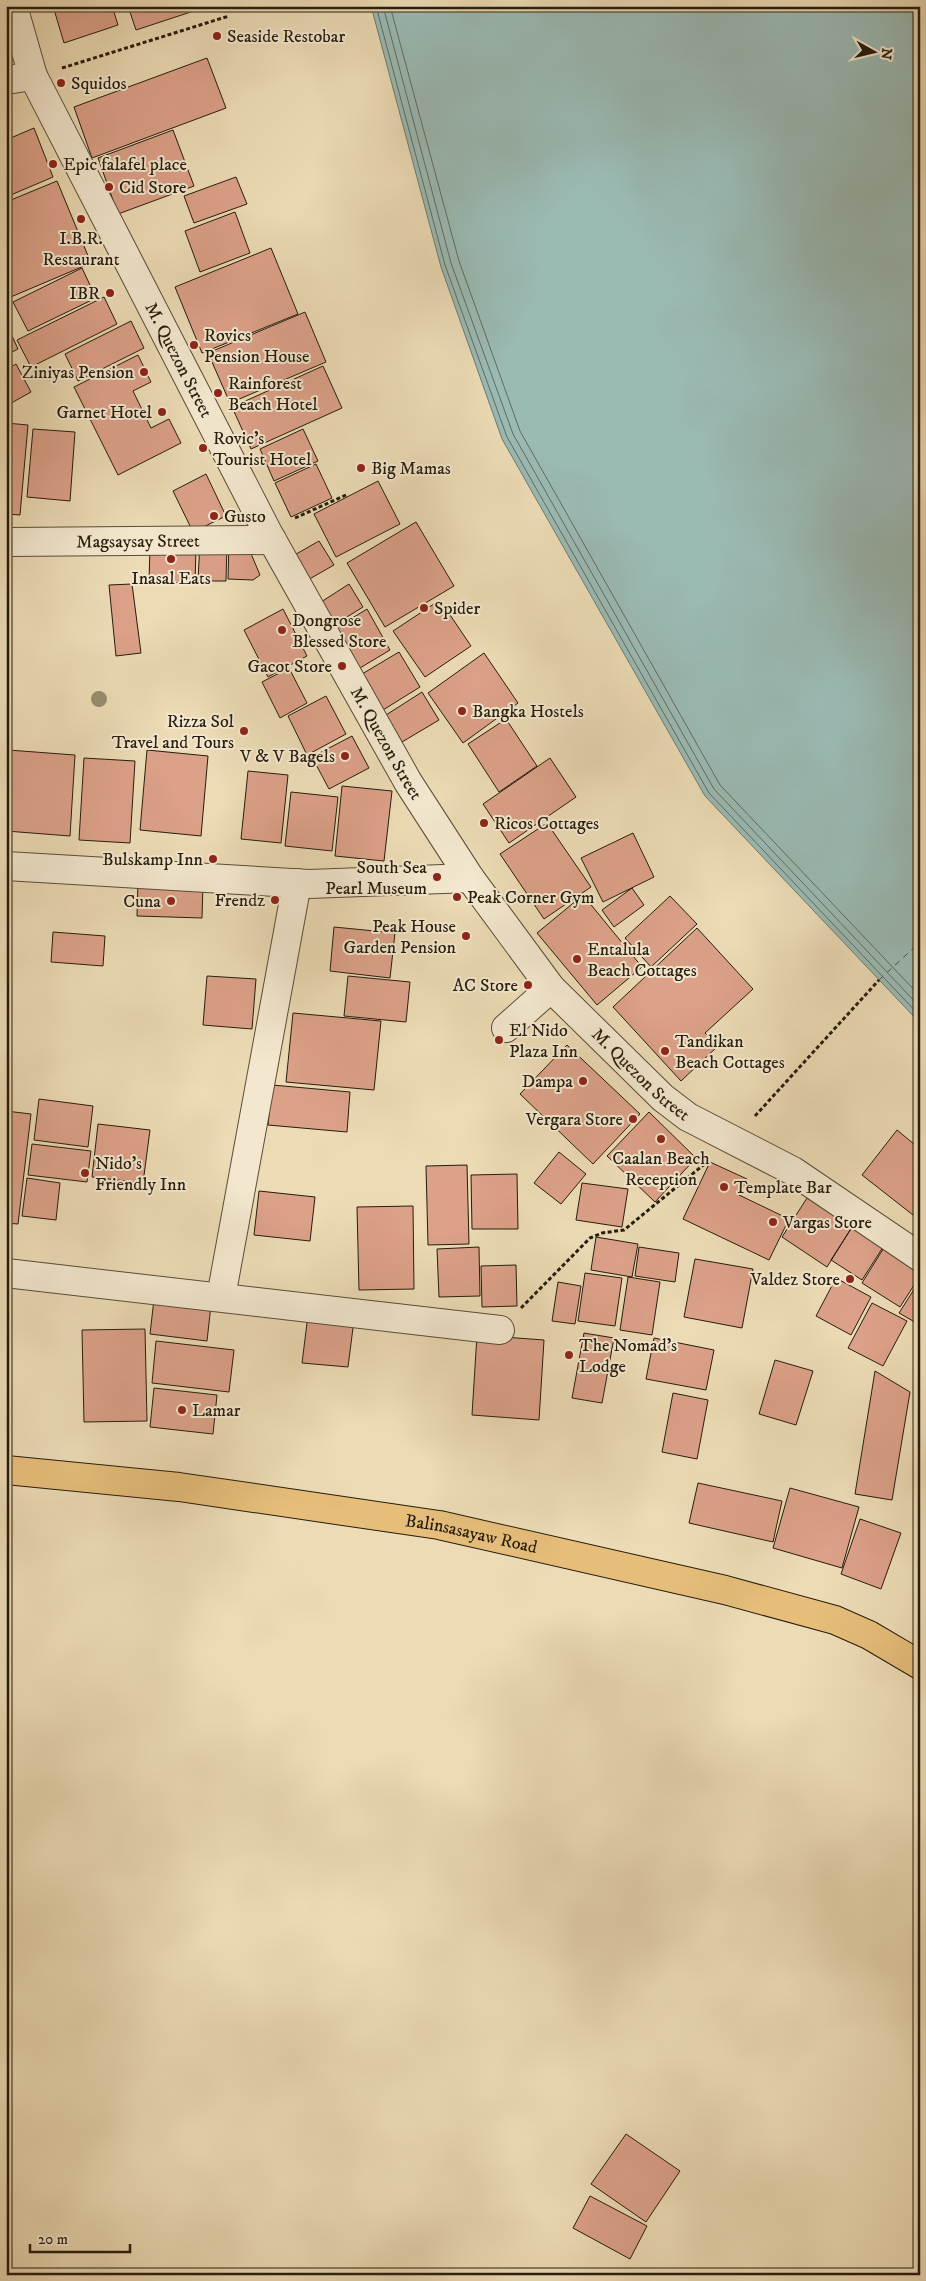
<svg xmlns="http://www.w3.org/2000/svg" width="926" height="2281" font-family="'IM FELL DW Pica',serif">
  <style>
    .water { fill: #9abab4; stroke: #6c7b71 }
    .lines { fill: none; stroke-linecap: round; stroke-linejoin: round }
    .shore { stroke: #606b60; stroke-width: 1 }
    .ferry { stroke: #494b3f; stroke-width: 1; stroke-dasharray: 6 5; stroke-linecap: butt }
    .building { fill: #dca189; stroke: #261c0d }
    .minor-casing { stroke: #584c37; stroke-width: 30 }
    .major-casing { stroke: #261c0d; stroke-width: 30 }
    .path { stroke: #261c0d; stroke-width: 3; stroke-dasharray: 4 2.5; stroke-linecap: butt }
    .minor { stroke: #f3e8cf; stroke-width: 28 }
    .major { stroke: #e6be7a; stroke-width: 28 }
    .tree { fill: #968d6f }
    .poi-dot { fill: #8f2418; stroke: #f3e8cf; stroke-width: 2 }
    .labels { text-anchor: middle; stroke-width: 4; stroke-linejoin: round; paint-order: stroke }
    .poi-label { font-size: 18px; fill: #261c0d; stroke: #f3e8cf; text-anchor: start }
    .street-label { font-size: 18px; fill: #261c0d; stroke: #f3e8cf }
  </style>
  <rect width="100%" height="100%" fill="#ecdbb5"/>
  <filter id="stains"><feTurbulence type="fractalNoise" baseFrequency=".004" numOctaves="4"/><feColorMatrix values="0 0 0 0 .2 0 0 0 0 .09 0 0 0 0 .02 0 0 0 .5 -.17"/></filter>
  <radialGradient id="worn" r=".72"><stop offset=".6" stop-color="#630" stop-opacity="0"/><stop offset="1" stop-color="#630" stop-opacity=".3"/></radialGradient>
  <path class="water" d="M 371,6 L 920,6 L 920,1023 L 705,796 L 502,439 L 441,267 Z"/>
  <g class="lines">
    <path class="shore" d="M 376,6 L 445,265 L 507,437 L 709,793 L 920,1016
      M 383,6 L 451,263 L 513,434 L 714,789 L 920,1007
      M 390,6 L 459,261 L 520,431 L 720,785 L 920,996"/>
    <path class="ferry" d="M 879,980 L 920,942"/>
  </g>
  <path class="building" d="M 53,6 L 112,6 L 118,25 L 64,43 Z
    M 128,6 L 209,6 L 136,30 Z
    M 207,58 L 226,108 L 92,158 L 74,107 Z
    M 34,128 L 53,177 L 6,197 L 6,140 Z
    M 173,130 L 194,186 L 118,214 L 98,158 Z
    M 236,177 L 247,204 L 194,223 L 184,196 Z
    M 57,181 L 91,263 L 6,299 L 6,202 Z
    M 235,212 L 250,253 L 200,272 L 185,231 Z
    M 271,248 L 298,314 L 202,353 L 175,287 Z
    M 82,268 L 96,298 L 28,331 L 13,302 Z
    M 104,297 L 117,324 L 31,367 L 17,340 Z
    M 305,312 L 326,362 L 230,403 L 208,353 Z
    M 131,321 L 144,348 L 78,381 L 65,354 Z
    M 6,323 L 18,349 L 6,355 Z
    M 138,355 L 151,382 L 133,391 L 151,428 L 169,419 L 181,443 L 118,475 L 74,387 Z
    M 16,364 L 31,392 L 6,406 L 6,370 Z
    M 323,366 L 342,408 L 251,449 L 232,407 Z
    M 6,423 L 28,425 L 20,515 L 6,514 Z
    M 33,429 L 75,432 L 70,501 L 27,497 Z
    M 303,429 L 318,461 L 274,481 L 260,449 Z
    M 316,464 L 332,498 L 291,517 L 275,483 Z
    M 206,474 L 226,516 L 193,532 L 173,491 Z
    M 378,481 L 400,524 L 336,557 L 314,514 Z
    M 416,522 L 454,586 L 385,627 L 347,563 Z
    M 200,541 L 227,542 L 226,581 L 198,581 Z
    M 319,541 L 334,565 L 306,581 L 291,557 Z
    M 229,543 L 247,544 L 260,575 L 253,580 L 228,579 Z
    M 150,547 L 196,549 L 195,583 L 149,582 Z
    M 132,584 L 141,653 L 116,656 L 109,585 Z
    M 349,584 L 363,607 L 334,625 L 321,602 Z
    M 440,600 L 471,646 L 425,677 L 393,631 Z
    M 283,609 L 307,656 L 268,677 L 244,630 Z
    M 367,609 L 390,650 L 355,671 L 331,631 Z
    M 399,652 L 420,687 L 383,710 L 362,674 Z
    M 484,653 L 518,703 L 463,743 L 428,693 Z
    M 289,668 L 307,703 L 280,718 L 262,682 Z
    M 422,692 L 439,720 L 402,742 L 386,715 Z
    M 326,696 L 346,734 L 307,755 L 288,716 Z
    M 506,719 L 537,766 L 499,792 L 468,744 Z
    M 352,736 L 369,768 L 329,789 L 312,757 Z
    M 8,750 L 75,755 L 70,836 L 6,831 Z
    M 147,750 L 208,756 L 201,836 L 140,830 Z
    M 84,758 L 135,761 L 130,843 L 79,840 Z
    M 550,758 L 576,797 L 509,843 L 483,804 Z
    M 248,771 L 288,775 L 281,843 L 241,839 Z
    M 342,786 L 392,791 L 384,861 L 335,856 Z
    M 291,792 L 338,797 L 332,851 L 285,846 Z
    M 547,823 L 591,887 L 544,919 L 500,854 Z
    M 633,833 L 654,877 L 603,902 L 581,858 Z
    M 138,881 L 203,883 L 202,918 L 137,916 Z
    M 632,888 L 644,905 L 614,927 L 602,910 Z
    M 583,895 L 642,967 L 597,1005 L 537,933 Z
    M 670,896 L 697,924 L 651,967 L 625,938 Z
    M 334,927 L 395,933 L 390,978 L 330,971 Z
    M 697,928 L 753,989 L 705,1033 L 718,1046 L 681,1081 L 613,1007 Z
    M 53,932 L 105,936 L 103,966 L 51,962 Z
    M 207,976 L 256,979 L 252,1029 L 203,1025 Z
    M 348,976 L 410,982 L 406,1022 L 344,1016 Z
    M 293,1013 L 381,1021 L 374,1090 L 286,1082 Z
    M 567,1045 L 640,1114 L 593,1164 L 520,1094 Z
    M 272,1085 L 350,1092 L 347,1132 L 268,1125 Z
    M 39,1099 L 93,1106 L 88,1147 L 34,1140 Z
    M 6,1111 L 31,1114 L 18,1224 L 6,1223 Z
    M 649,1112 L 696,1158 L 655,1202 L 607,1156 Z
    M 98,1124 L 150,1130 L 143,1183 L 92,1177 Z
    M 897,1130 L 920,1149 L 920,1207 L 913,1215 L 862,1175 Z
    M 32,1144 L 91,1151 L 87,1182 L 28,1175 Z
    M 559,1152 L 586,1174 L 561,1204 L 534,1183 Z
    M 710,1162 L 747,1179 L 739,1195 L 789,1219 L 769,1260 L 683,1219 Z
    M 467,1165 L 469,1244 L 428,1245 L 426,1166 Z
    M 517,1174 L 518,1229 L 472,1229 L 471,1175 Z
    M 27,1178 L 60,1183 L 56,1220 L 22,1216 Z
    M 582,1183 L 628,1189 L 622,1227 L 576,1220 Z
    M 259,1191 L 315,1197 L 310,1241 L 254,1235 Z
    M 807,1198 L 852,1227 L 827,1267 L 782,1237 Z
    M 413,1206 L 414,1289 L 359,1290 L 357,1207 Z
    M 920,1213 L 920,1225 L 914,1220 Z
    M 854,1224 L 885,1244 L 862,1280 L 831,1260 Z
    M 596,1237 L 638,1244 L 632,1277 L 591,1270 Z
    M 885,1246 L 920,1268 L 920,1276 L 900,1307 L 862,1283 Z
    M 479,1247 L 480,1296 L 439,1297 L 437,1249 Z
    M 639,1247 L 679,1253 L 675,1282 L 635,1276 Z
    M 695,1259 L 753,1269 L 742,1328 L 684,1317 Z
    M 516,1265 L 517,1306 L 482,1307 L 481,1266 Z
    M 585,1273 L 622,1278 L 615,1326 L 578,1321 Z
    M 628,1277 L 660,1282 L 652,1335 L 620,1330 Z
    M 836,1278 L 871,1297 L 851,1335 L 816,1316 Z
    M 920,1280 L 920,1325 L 899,1313 Z
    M 558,1282 L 581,1286 L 575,1324 L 552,1321 Z
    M 154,1299 L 211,1305 L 207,1341 L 150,1334 Z
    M 872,1303 L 907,1321 L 883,1366 L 848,1348 Z
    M 308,1315 L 354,1320 L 348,1367 L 302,1363 Z
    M 145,1329 L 147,1421 L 84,1422 L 82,1330 Z
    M 584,1333 L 614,1338 L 602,1403 L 572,1398 Z
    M 477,1335 L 544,1340 L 539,1420 L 472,1415 Z
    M 654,1338 L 714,1350 L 706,1390 L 646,1379 Z
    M 156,1341 L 234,1350 L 229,1392 L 152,1383 Z
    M 775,1360 L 813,1371 L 796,1425 L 759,1414 Z
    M 875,1371 L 910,1392 L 892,1500 L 855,1494 Z
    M 154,1388 L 217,1395 L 213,1434 L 150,1427 Z
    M 673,1393 L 708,1400 L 697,1459 L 662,1452 Z
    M 698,1483 L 782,1501 L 773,1542 L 689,1523 Z
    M 790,1488 L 859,1507 L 842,1568 L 773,1548 Z
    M 860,1519 L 901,1533 L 881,1589 L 841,1574 Z
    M 626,2134 L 680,2171 L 646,2222 L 591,2184 Z
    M 590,2196 L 647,2226 L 630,2259 L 573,2228 Z"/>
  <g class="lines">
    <defs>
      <g id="minor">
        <path id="s1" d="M 13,6 L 33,76 L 267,531 L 408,782 L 470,878 L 551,988 L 663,1098 L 688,1117 L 793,1171 L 920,1257"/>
        <path d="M 6,80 L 33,76"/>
        <path id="s2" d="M 6,542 L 272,540"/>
        <path d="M 6,866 L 309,884 L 470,878"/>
        <path d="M 506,1028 L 551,988"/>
        <path d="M 6,1273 L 500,1330"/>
        <path d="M 221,1297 L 297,883"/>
      </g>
      <g id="major">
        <path id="s3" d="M 6,1470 L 179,1487 L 439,1525 L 725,1590 L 835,1620 L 869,1635 L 920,1665"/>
      </g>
    </defs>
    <use href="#minor" class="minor-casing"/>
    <use href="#major" class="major-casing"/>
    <path class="path" d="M 62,68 L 229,16
      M 295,518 L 346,495
      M 755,1116 L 879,980
      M 521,1308 L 590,1238 L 602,1233 L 624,1230 L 707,1162"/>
    <use href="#minor" class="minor"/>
    <use href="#major" class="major"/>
  </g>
  <circle class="tree" cx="99" cy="699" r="8"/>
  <g class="poi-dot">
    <circle cx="217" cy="36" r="5"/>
    <circle cx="61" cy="83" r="5"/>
    <circle cx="53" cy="164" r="5"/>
    <circle cx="109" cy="187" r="5"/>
    <circle cx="81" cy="219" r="5"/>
    <circle cx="110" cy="293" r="5"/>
    <circle cx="194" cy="345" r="5"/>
    <circle cx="144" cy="372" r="5"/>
    <circle cx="218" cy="393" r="5"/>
    <circle cx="162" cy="412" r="5"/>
    <circle cx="203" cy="448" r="5"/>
    <circle cx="361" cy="468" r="5"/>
    <circle cx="214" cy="516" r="5"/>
    <circle cx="171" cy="559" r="5"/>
    <circle cx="424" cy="608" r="5"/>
    <circle cx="282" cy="630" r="5"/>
    <circle cx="342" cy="666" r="5"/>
    <circle cx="462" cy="711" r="5"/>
    <circle cx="244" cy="731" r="5"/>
    <circle cx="345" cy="756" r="5"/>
    <circle cx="484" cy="823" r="5"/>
    <circle cx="213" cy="859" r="5"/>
    <circle cx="437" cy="877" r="5"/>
    <circle cx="457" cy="897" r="5"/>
    <circle cx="275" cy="900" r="5"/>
    <circle cx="171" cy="901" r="5"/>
    <circle cx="466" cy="936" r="5"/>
    <circle cx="577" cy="959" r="5"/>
    <circle cx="528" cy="985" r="5"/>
    <circle cx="499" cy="1040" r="5"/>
    <circle cx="665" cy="1051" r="5"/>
    <circle cx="583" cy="1081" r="5"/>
    <circle cx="633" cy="1119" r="5"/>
    <circle cx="661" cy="1139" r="5"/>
    <circle cx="85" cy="1173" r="5"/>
    <circle cx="724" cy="1187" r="5"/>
    <circle cx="773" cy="1222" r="5"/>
    <circle cx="850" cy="1279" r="5"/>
    <circle cx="569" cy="1355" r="5"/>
    <circle cx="182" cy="1410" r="5"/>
  </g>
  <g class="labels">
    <g class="poi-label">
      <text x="227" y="42">Seaside Restobar</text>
      <text x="71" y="89">Squidos</text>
      <text x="63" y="170">Epic falafel place</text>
      <text x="119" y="193">Cid Store</text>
      <text x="81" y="244" text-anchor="middle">I.B.R.<tspan x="81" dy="21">Restaurant</tspan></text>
      <text x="100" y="299" text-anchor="end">IBR</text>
      <text x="204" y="341">Rovics<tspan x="204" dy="21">Pension House</tspan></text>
      <text x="134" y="378" text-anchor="end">Ziniyas Pension</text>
      <text x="228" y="389">Rainforest<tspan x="228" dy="21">Beach Hotel</tspan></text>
      <text x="152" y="418" text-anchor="end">Garnet Hotel</text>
      <text x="213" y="444">Rovic's<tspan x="213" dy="21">Tourist Hotel</tspan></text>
      <text x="371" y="474">Big Mamas</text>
      <text x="224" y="522">Gusto</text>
      <text x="171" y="584" text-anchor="middle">Inasal Eats</text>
      <text x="434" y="614">Spider</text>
      <text x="292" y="626">Dongrose<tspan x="292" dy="21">Blessed Store</tspan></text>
      <text x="332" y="672" text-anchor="end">Gacot Store</text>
      <text x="472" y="717">Bangka Hostels</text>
      <text x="234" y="727" text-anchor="end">Rizza Sol<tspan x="234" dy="21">Travel and Tours</tspan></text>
      <text x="335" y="762" text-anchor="end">V &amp; V Bagels</text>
      <text x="494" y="829">Ricos Cottages</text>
      <text x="203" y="865" text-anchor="end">Bulskamp Inn</text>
      <text x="427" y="873" text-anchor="end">South Sea<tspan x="427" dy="21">Pearl Museum</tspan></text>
      <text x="467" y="903">Peak Corner Gym</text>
      <text x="265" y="906" text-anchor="end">Frendz</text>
      <text x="161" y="907" text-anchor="end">Cuna</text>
      <text x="456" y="932" text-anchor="end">Peak House<tspan x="456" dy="21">Garden Pension</tspan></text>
      <text x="587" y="955">Entalula<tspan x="587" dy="21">Beach Cottages</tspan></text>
      <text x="518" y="991" text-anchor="end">AC Store</text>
      <text x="509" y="1036">El Nido<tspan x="509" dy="21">Plaza Inn</tspan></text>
      <text x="675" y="1047">Tandikan<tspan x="675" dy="21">Beach Cottages</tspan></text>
      <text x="573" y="1087" text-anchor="end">Dampa</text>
      <text x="623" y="1125" text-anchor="end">Vergara Store</text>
      <text x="661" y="1164" text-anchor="middle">Caalan Beach<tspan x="661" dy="21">Reception</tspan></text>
      <text x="95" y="1169">Nido's<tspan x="95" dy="21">Friendly Inn</tspan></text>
      <text x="734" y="1193">Template Bar</text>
      <text x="783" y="1228">Vargas Store</text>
      <text x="840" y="1285" text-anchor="end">Valdez Store</text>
      <text x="579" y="1351">The Nomad’s<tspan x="579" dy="21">Lodge</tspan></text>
      <text x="192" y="1416">Lamar</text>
    </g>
    <g class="street-label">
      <text dy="6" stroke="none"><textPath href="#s1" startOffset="392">M. Quezon Street</textPath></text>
      <text dy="6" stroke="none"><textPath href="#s2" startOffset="132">Magsaysay Street</textPath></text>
      <text dy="6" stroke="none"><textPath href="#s1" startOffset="828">M. Quezon Street</textPath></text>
      <text dy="6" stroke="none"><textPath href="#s1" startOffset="1248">M. Quezon Street</textPath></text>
      <text dy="6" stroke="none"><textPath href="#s3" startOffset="470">Balinsasayaw Road</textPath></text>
    </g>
  </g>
  <rect width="926" height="2281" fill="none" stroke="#ecdbb5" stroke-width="25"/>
  <rect x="8" y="8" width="911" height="2266" fill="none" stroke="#261c0d" stroke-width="2.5"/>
  <rect x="12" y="12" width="901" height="2256" fill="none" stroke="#261c0d"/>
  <g transform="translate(874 52) rotate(98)" stroke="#f3e8cf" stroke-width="4" paint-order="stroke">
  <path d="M0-4L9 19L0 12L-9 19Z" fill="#261c0d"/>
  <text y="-8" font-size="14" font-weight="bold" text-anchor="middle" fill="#261c0d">N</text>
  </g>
  <path d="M30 2244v8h100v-8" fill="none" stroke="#261c0d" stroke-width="2.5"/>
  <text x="38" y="2244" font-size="15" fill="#261c0d" stroke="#f3e8cf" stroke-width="4" paint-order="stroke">20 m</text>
  <rect width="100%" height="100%" filter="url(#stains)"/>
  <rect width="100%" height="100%" fill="url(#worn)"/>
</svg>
